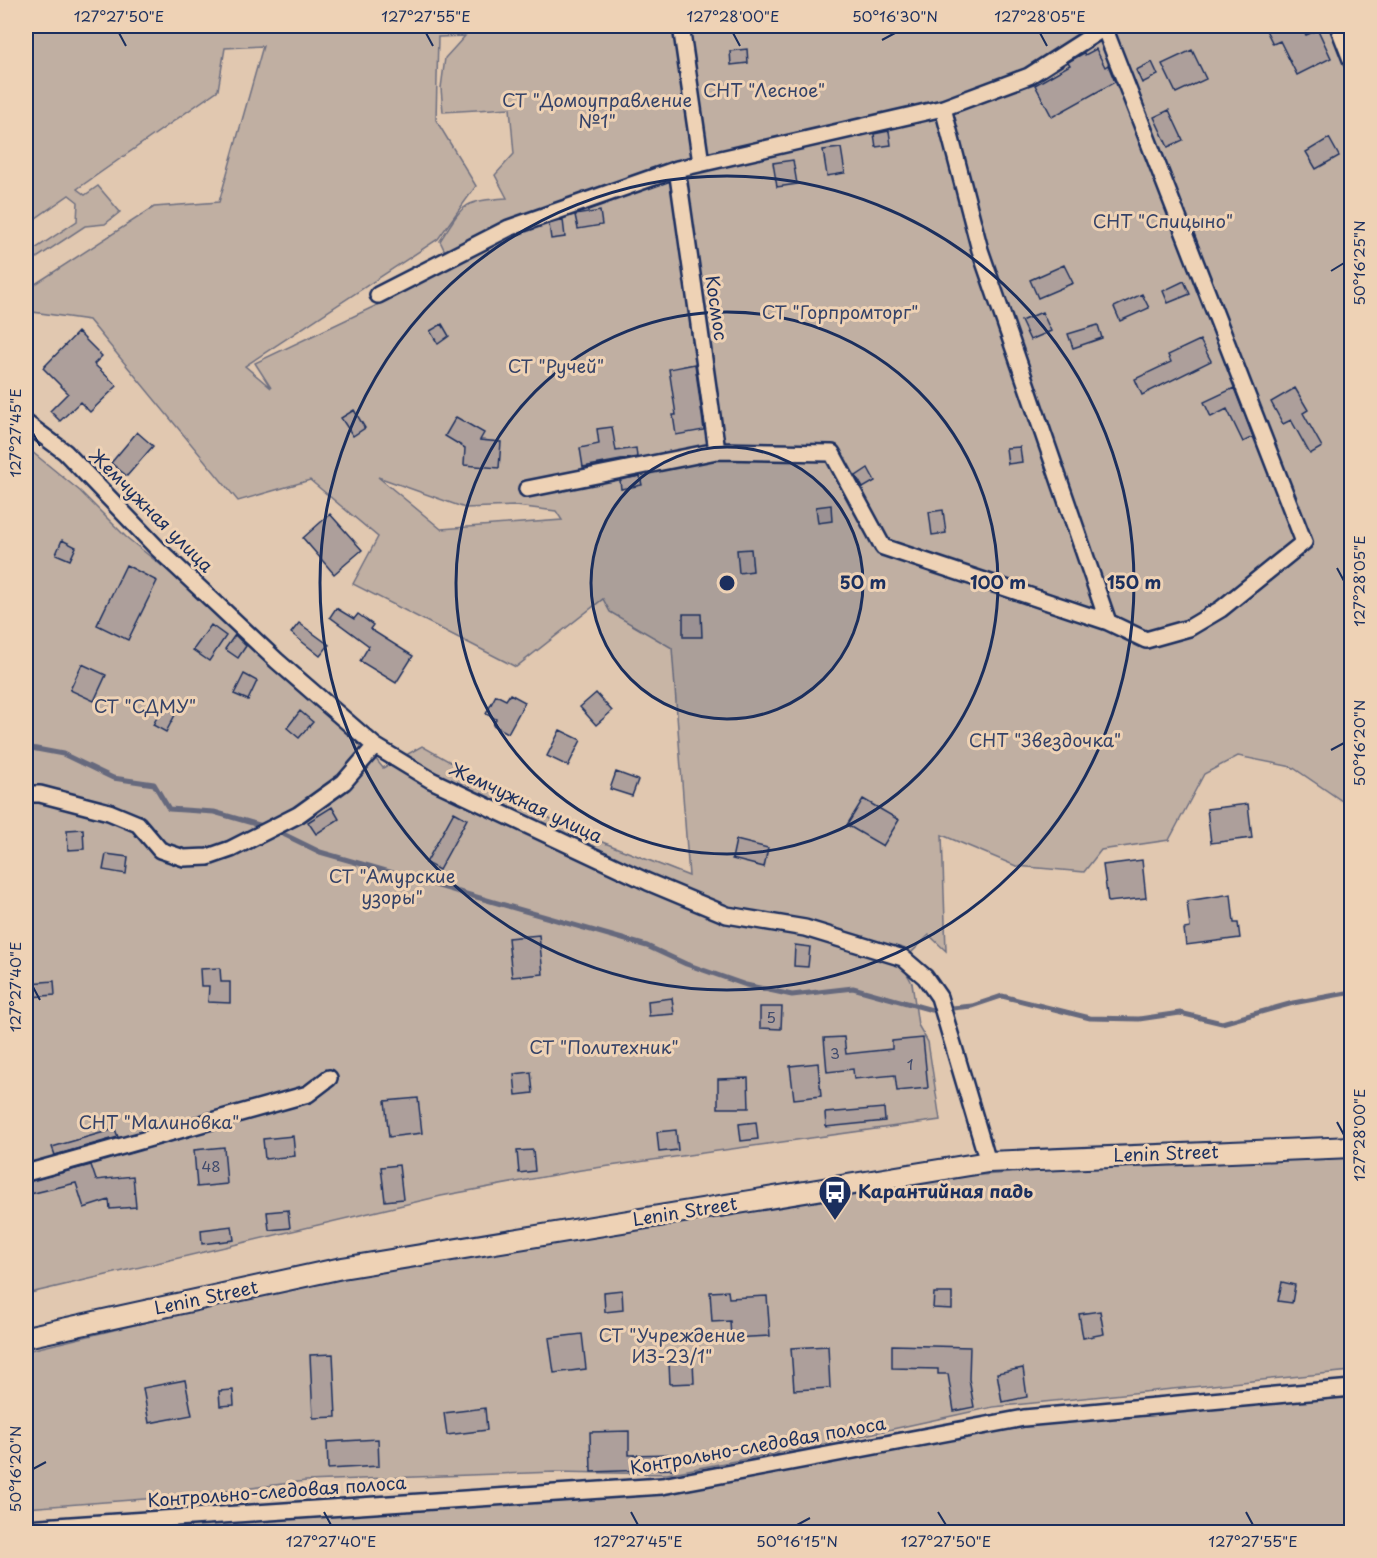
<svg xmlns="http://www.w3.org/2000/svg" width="1377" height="1558" font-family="'Playpen Sans',sans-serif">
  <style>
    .green { fill: #c0afa2; stroke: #6e6f80; stroke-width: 1.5; fill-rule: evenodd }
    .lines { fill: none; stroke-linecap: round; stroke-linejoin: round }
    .stream { stroke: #66697d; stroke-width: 5 }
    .building { fill: #ad9f9b; stroke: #1b2f5e; stroke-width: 1.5 }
    .minor-casing { stroke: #1b2f5e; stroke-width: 20 }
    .tertiary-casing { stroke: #1b2f5e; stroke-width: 24 }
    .minor { stroke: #eed2b5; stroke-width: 15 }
    .tertiary { stroke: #eed2b5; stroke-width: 20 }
    .ticks { fill: none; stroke: #1b2f5e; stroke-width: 2 }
    .ring { fill: none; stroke: #1b2f5e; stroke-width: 3 }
    .labels { text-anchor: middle; stroke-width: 6; stroke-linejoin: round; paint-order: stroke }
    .number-label { font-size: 15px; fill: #404b6d }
    .park-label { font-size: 18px; fill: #344268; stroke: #eed2b5 }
    .street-label { font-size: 18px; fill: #1b2f5e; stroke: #eed2b5 }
    .poi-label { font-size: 18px; font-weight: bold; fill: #1b2f5e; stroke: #eed2b5; text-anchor: start }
    .centre { fill: #1b2f5e; stroke: #eed2b5; stroke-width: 3 }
    .ring-label { font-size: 18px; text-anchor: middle; font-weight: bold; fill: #1b2f5e; stroke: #eed2b5; stroke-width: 6; stroke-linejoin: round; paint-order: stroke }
    .neatline { fill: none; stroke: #1b2f5e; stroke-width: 2 }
    .ticks-label { font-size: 15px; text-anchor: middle; fill: #1b2f5e }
  </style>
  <rect width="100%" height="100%" fill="#e1c8b0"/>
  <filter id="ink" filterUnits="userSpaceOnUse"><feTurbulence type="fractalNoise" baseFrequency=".0167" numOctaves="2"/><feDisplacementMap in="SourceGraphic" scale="12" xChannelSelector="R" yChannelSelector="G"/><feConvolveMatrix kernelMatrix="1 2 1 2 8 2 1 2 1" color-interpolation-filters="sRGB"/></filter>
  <g filter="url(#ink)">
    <path class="green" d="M 26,26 L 1351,26 L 1351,807 L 1292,767 L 1238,756 L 1204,774 L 1169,840 L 1101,850 L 1084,872 L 1016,866 L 942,835 L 946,951 L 929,935 L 901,963 L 912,983 L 918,1025 L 928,1042 L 940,1120 L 581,1170 L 441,1196 L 26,1294 L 26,447 L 80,491 L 126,537 L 214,608 L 302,694 L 362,742 L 383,768 L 422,746 L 569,829 L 689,876 L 672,648 L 610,612 L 603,599 L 516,667 L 353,584 L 378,537 L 310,480 L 238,501 L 89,320 L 26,311 L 26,290 L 154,207 L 219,202 L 263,46 L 225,48 L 218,90 L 77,189 L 85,195 L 98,186 L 120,212 L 105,224 L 85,226 L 26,265 L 26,255 L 77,221 L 78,202 L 69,195 L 26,225 ZM 465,36 L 445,58 L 441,88 L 443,112 L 510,108 L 514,154 L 495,175 L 507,198 C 461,201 464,204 440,241 L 451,264 L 394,297 L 255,363 L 271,388 L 245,366 L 438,239 L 476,186 L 436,120 L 438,37 ZM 378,477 L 465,508 L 516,506 L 556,511 L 562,520 L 441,529 Z
      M 1351,1156 L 1351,1371 L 993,1407 L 824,1444 L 667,1474 L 555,1472 L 306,1481 L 197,1495 L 26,1508 L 26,1351 L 323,1280 L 709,1214 L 967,1176 L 1211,1159 Z
      M 1351,1390 L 1351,1532 L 26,1532 L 26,1523 L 209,1507 L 472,1494 L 660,1490 L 779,1472 L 918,1441 L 1071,1416 Z"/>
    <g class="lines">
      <path class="stream" d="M 26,747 L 63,754 L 113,778 L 154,784 L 169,809 L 214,812 L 266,827
        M 275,830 L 320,852 L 647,946 L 686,964 L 746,985 L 792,995 L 853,988 L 932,1010 L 972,1006 L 1002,996 L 1090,1018 L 1139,1019 L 1180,1013 L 1222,1023 L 1293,1003 L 1352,992"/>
    </g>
    <path class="building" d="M 1264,26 L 1312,26 L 1303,30 L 1306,35 L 1318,30 L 1331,58 L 1297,75 L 1280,41 L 1273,44 Z
      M 747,49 L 748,63 L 731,65 L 730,51 Z
      M 1096,49 L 1105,67 L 1108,65 L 1115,82 L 1052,117 L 1035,85 L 1070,65 L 1068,62 L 1084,53 L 1085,55 Z
      M 1192,50 L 1206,79 L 1176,93 L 1162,64 Z
      M 1152,62 L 1158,75 L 1142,83 L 1136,70 Z
      M 1169,110 L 1183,140 L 1168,147 L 1154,117 Z
      M 889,131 L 891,145 L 876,147 L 874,134 Z
      M 1329,138 L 1339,156 L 1316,169 L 1306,152 Z
      M 841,148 L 845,173 L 827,176 L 823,150 Z
      M 793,160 L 797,184 L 777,187 L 773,163 Z
      M 600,211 L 602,225 L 578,229 L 575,215 Z
      M 563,220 L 565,237 L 551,239 L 549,224 Z
      M 1064,265 L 1073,283 L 1038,298 L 1030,280 Z
      M 1184,281 L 1190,294 L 1168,303 L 1163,291 Z
      M 1142,294 L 1149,308 L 1120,321 L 1114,307 Z
      M 1042,312 L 1051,331 L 1030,340 L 1021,321 Z
      M 442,324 L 449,336 L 438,344 L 430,331 Z
      M 1098,325 L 1102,338 L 1073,348 L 1068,334 Z
      M 78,332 L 102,356 L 94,364 L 117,386 L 90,412 L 80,402 L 60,421 L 50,411 L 68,393 L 43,368 Z
      M 1200,340 L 1211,361 L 1142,395 L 1135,379 L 1171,362 L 1168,355 Z
      M 695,364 L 704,430 L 676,435 L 673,415 L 676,415 L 669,369 Z
      M 1234,388 L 1253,437 L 1243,442 L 1227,409 L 1211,417 L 1204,402 Z
      M 1295,388 L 1308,410 L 1303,413 L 1322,447 L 1310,454 L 1291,420 L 1283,424 L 1271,402 Z
      M 354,410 L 365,428 L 353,436 L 341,418 Z
      M 456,417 L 484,433 L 480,440 L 501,442 L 499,468 L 464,465 L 465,448 L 445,436 Z
      M 612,427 L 616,451 L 636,448 L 637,457 L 583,467 L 580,448 L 599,444 L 597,429 Z
      M 137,432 L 153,446 L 127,476 L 111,463 Z
      M 1020,447 L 1022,462 L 1008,464 L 1006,448 Z
      M 868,468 L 875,481 L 863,488 L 856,476 Z
      M 640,476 L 642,485 L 621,489 L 620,480 Z
      M 831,505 L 832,521 L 818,523 L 816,507 Z
      M 943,510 L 946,533 L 932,535 L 929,512 Z
      M 330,514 L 362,550 L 334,574 L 303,538 Z
      M 62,540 L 76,547 L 70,560 L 56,554 Z
      M 751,549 L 753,571 L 739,573 L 737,550 Z
      M 126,565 L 157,581 L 128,640 L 97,625 Z
      M 336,608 L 354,619 L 358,614 L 373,625 L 370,629 L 413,656 L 396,683 L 360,661 L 369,646 L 330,617 Z
      M 683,614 L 701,614 L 702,637 L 683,637 Z
      M 299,623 L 329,645 L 320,656 L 291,633 Z
      M 211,625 L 226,636 L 209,661 L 193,650 Z
      M 235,635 L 246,646 L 238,658 L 225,649 Z
      M 82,664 L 106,675 L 94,701 L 70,690 Z
      M 244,674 L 257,681 L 248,700 L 234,694 Z
      M 596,693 L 612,711 L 596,725 L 580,707 Z
      M 510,694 L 525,702 L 508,733 L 493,725 L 496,719 L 486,714 L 496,695 L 506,700 Z
      M 163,706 L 176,713 L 166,732 L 153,725 Z
      M 300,711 L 313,722 L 299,738 L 287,728 Z
      M 560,730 L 581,740 L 568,766 L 547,756 Z
      M 616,772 L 638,780 L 632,796 L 610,789 Z
      M 863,799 L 899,820 L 883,846 L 847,825 Z
      M 1248,804 L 1252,838 L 1211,843 L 1207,809 Z
      M 332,807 L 339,819 L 316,834 L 308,822 Z
      M 454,812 L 467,819 L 439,870 L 426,863 Z
      M 83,829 L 84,849 L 68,850 L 67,830 Z
      M 736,840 L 768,848 L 764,867 L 732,859 Z
      M 106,854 L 128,857 L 126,874 L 103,870 Z
      M 1142,860 L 1146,898 L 1108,902 L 1103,865 Z
      M 1231,894 L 1234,923 L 1238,923 L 1240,938 L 1186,945 L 1184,929 L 1190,928 L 1187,901 Z
      M 539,935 L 543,974 L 512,977 L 508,938 Z
      M 795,945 L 810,947 L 808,967 L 794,966 Z
      M 220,968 L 221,982 L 230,982 L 230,1003 L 208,1002 L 209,986 L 201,986 L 200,969 Z
      M 54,981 L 55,995 L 30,997 L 29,983 Z
      M 672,998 L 674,1014 L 649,1016 L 648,1001 Z
      M 760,1007 L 782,1007 L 781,1029 L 760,1028 Z
      M 844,1037 L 846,1054 L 892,1049 L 892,1041 L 923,1038 L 928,1088 L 897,1091 L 895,1075 L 854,1079 L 853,1069 L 827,1072 L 824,1038 Z
      M 818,1063 L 821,1096 L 794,1099 L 790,1066 Z
      M 531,1072 L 533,1093 L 516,1095 L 514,1074 Z
      M 748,1078 L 749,1108 L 718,1108 L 718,1079 Z
      M 418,1098 L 422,1133 L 389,1137 L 385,1101 Z
      M 884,1108 L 885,1121 L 826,1127 L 825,1113 Z
      M 756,1122 L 758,1139 L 741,1141 L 739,1124 Z
      M 115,1129 L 118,1137 L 55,1155 L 52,1147 Z
      M 676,1130 L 678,1150 L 659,1152 L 657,1132 Z
      M 293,1136 L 295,1156 L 265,1159 L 263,1139 Z
      M 224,1147 L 227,1184 L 197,1187 L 194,1150 Z
      M 533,1150 L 535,1171 L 519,1173 L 517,1151 Z
      M 91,1165 L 96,1180 L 133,1176 L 136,1207 L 110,1209 L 109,1200 L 84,1208 L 76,1183 L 26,1195 L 26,1182 Z
      M 399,1165 L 403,1199 L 385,1201 L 381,1167 Z
      M 288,1210 L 290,1228 L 269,1230 L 267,1212 Z
      M 232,1226 L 234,1240 L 202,1244 L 201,1230 Z
      M 1282,1282 L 1295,1285 L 1292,1303 L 1278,1301 Z
      M 622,1290 L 623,1310 L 605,1312 L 604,1292 Z
      M 728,1291 L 729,1298 L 767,1296 L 770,1336 L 731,1338 L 730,1321 L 712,1322 L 710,1292 Z
      M 934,1293 L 952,1293 L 952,1309 L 933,1308 Z
      M 1100,1311 L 1104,1334 L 1083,1338 L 1079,1314 Z
      M 582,1334 L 586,1369 L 554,1373 L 549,1338 Z
      M 892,1345 L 970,1347 L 969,1379 L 974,1407 L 954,1411 L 948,1374 L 938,1374 L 938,1369 L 892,1368 Z
      M 828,1346 L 830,1388 L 794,1390 L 791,1348 Z
      M 333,1354 L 336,1417 L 313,1418 L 310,1355 Z
      M 693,1361 L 694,1383 L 670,1384 L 669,1363 Z
      M 1023,1368 L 1027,1397 L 1002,1402 L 997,1373 Z
      M 185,1380 L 192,1415 L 149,1423 L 143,1388 Z
      M 233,1390 L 234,1405 L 220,1406 L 219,1391 Z
      M 485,1408 L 487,1430 L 447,1435 L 444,1413 Z
      M 629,1431 L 629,1455 L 672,1454 L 673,1469 L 591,1472 L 590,1432 Z
      M 378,1439 L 379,1466 L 328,1469 L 327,1442 Z"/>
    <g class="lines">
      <defs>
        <path id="minor" d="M 681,26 L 701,163
          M 1338,26 L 1352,62
          M 943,108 L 980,250 L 1108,622
          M 677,169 L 717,451
          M 378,295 L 509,228 L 677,169 L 943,108 L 1029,76 L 1107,26
          M 26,423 L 65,452 L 158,549 L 277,661 L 375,746 L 431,780 L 648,882 L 727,915 L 805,928 L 903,958 L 925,977 L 939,997 L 988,1162
          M 527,489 L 717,451 L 832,453 L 883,547 L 1108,622 L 1146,640 L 1189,628 L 1221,609 L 1304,542 L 1104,27
          M 26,794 L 40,794 L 109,812 L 138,824 L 160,850 L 184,858 L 208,857 L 231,849 L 298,815 L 344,782 L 375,746
          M 26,1173 L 308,1094 L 329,1078
          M 26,1528 L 662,1486 L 1024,1418 L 1352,1388"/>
        <path id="tertiary" d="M 26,1337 L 342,1268 L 988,1162 L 1352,1147"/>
      </defs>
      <use href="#minor" class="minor-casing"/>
      <use href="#tertiary" class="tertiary-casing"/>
      <use href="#minor" class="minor"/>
      <use href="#tertiary" class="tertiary"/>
    </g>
  </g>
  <path class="ticks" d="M 119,33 L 126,46M 426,33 L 433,46M 733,33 L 740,46M 1040,33 L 1047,46M 882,40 L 895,33M 1331,271 L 1344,263M 33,433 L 40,446M 1337,568 L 1344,581M 1331,750 L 1344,743M 33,987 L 40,1000M 1337,1122 L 1344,1135M 33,1469 L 46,1462M 324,1512 L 331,1525M 631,1512 L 638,1525M 938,1512 L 946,1525M 1246,1512 L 1253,1525M 797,1525 L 810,1518"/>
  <circle cx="727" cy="583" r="136" fill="#1b2f5e" fill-opacity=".12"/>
  <g class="ring">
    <circle cx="727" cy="583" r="136"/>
    <circle cx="727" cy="583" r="271"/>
    <circle cx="727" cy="583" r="407"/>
  </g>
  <defs>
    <symbol id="bus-pin" viewBox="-11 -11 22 30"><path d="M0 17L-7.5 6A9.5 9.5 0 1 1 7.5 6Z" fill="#1b2f5e" stroke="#eed2b5"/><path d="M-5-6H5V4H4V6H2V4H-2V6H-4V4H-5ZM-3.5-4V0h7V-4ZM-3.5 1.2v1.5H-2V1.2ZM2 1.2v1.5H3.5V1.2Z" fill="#fff"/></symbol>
  </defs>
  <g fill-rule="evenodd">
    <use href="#bus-pin" x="816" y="1173" width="38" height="52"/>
  </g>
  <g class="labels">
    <g class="number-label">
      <text x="771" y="1023">5</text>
      <text x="835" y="1059">3</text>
      <text x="910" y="1070">1</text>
      <text x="211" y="1172">48</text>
    </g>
    <g class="park-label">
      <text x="764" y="97">СНТ "Лесное"</text>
      <text x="597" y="107">СТ "Домоуправление<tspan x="597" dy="21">№1"</tspan></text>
      <text x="1163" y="228">СНТ "Спицыно"</text>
      <text x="840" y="319">СТ "Горпромторг"</text>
      <text x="556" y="373">СТ "Ручей"</text>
      <text x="145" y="713">СТ "СДМУ"</text>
      <text x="1045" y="747">СНТ "Звездочка"</text>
      <text x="392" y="883">СТ "Амурские<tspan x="392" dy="21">узоры"</tspan></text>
      <text x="604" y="1054">СТ "Политехник"</text>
      <text x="159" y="1129">СНТ "Малиновка"</text>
      <text x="672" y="1342">СТ "Учреждение<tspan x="672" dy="21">ИЗ-23/1"</tspan></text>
    </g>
    <g class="street-label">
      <text transform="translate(716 308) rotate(82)" y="6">Космос</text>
      <text transform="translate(151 511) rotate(45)" y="6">Жемчужная улица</text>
      <text transform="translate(526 803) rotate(25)" y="6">Жемчужная улица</text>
      <text transform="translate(1166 1154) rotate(-2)" y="6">Lenin Street</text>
      <text transform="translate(685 1212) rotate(-9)" y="6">Lenin Street</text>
      <text transform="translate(206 1298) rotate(-12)" y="6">Lenin Street</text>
      <text transform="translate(758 1446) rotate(-10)" y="6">Контрольно-следовая полоса</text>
      <text transform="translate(277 1492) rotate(-4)" y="6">Контрольно-следовая полоса</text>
    </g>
    <g class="poi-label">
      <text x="858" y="1198">Карантийная падь</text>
    </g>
  </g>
  <circle cx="727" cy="583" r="9" class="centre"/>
  <g class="ring-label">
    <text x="863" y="589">50 m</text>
    <text x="998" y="589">100 m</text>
    <text x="1134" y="589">150 m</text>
  </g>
  <rect width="1377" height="1558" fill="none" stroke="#eed2b5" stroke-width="66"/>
  <rect x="33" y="33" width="1311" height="1492" class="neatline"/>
  <g class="ticks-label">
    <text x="119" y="22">127°27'50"E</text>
    <text x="426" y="22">127°27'55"E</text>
    <text x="733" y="22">127°28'00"E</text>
    <text x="895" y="22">50°16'30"N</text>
    <text x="1040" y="22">127°28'05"E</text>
    <text transform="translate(1360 263) rotate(-90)" y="5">50°16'25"N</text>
    <text transform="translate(16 433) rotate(-90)" y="5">127°27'45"E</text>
    <text transform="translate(1360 581) rotate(-90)" y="5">127°28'05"E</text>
    <text transform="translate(1360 743) rotate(-90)" y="5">50°16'20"N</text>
    <text transform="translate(16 987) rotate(-90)" y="5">127°27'40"E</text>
    <text transform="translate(1360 1135) rotate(-90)" y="5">127°28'00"E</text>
    <text transform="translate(16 1469) rotate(-90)" y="5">50°16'20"N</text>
    <text x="331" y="1547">127°27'40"E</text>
    <text x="638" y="1547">127°27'45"E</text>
    <text x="797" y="1547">50°16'15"N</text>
    <text x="946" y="1547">127°27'50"E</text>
    <text x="1253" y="1547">127°27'55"E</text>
  </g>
</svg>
